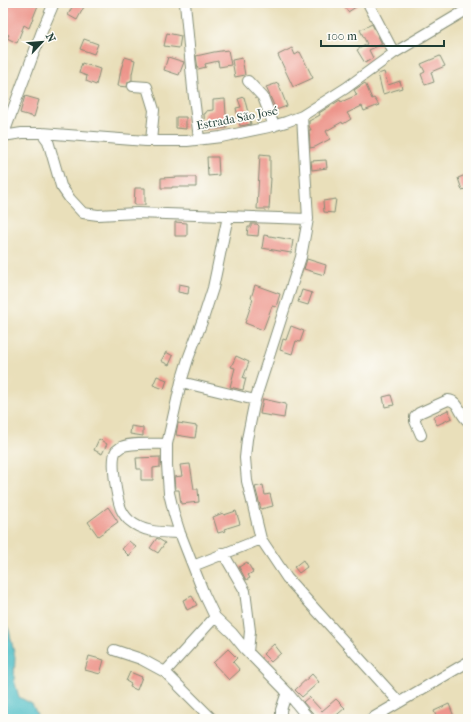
<svg xmlns="http://www.w3.org/2000/svg" width="471" height="722" font-family="'IM FELL French Canon',serif">
  <style>
    .water { fill: #51bfc7; stroke: #387e7e }
    .building { fill: #ed958b }
    .lines { fill: none; stroke-linecap: round; stroke-linejoin: round }
    .minor-casing { stroke: #848e77; stroke-width: 12 }
    .minor { stroke: #fff; stroke-width: 10 }
    .labels { text-anchor: middle; stroke-width: 3.5; stroke-linejoin: round; paint-order: stroke }
    .street-label { font-size: 12px; fill: #1f3d34; stroke: #fdfcf7 }
  </style>
  <rect width="100%" height="100%" fill="#fdfcf7"/>
  <filter id="ink" filterUnits="userSpaceOnUse"><feTurbulence type="fractalNoise" baseFrequency=".025" numOctaves="2"/><feDisplacementMap in="SourceGraphic" scale="8" xChannelSelector="R" yChannelSelector="G"/><feConvolveMatrix kernelMatrix="1 2 1 2 8 2 1 2 1" color-interpolation-filters="sRGB"/></filter>
  <filter id="wash" filterUnits="userSpaceOnUse"><feTurbulence type="fractalNoise" baseFrequency=".012" numOctaves="4" result="noise"/><feDisplacementMap in="SourceGraphic" scale="16" xChannelSelector="R" yChannelSelector="G"/><feGaussianBlur stdDeviation="0.9" result="paint"/><feColorMatrix in="noise" values="0 0 0 0 0 0 0 0 0 0 0 0 0 0 0 0 0 1.4 0 .05"/><feComposite in="paint" operator="in"/></filter>
  <g filter="url(#wash)">
    <rect width="100%" height="100%" fill="#e9dfba"/>
    <path class="water" d="M 3,618 L 9,630 L 15,657 L 14,680 L 19,697 L 32,704 L 37,714 L 35,719 L 3,719 Z"/>
    <g id="blocks">
      <path class="building" d="M 3,3 L 39,3 L 29,28 L 24,25 L 17,43 L 7,38 L 9,35 L 3,32 Z
        M 74,3 L 86,3 L 77,20 L 68,15 Z
        M 342,3 L 362,3 L 348,12 Z
        M 372,24 L 382,44 L 369,50 L 373,58 L 365,63 L 357,50 L 367,44 L 360,30 Z
        M 167,33 L 181,36 L 179,48 L 164,46 Z
        M 84,39 L 98,44 L 94,54 L 80,49 Z
        M 292,48 L 295,55 L 300,52 L 313,78 L 293,87 L 278,55 Z
        M 228,50 L 231,65 L 219,67 L 218,61 L 205,64 L 206,67 L 198,69 L 196,56 L 214,52 Z
        M 440,56 L 445,66 L 431,72 L 434,82 L 425,85 L 421,74 L 425,72 L 421,64 Z
        M 125,57 L 135,60 L 132,74 L 132,80 L 128,82 L 127,87 L 118,86 L 121,69 Z
        M 168,57 L 184,62 L 179,75 L 164,70 Z
        M 242,58 L 245,75 L 235,77 L 232,60 Z
        M 82,63 L 100,69 L 96,85 L 86,81 L 87,76 L 79,73 Z
        M 384,72 L 388,85 L 400,81 L 402,88 L 383,94 L 378,74 Z
        M 278,83 L 287,106 L 276,110 L 266,87 Z
        M 365,83 L 372,99 L 374,98 L 379,105 L 364,111 L 362,106 L 347,113 L 351,119 L 343,124 L 342,122 L 326,131 L 330,139 L 315,147 L 310,148 L 309,130 L 311,130 L 309,126 L 309,121 L 320,115 L 319,113 L 340,100 L 341,102 L 357,95 L 354,90 Z
        M 25,96 L 39,100 L 34,117 L 20,113 Z
        M 244,97 L 251,124 L 240,126 L 236,108 L 241,107 L 238,99 Z
        M 225,99 L 227,128 L 205,130 L 204,114 L 206,113 L 206,111 L 213,110 L 213,100 Z
        M 176,117 L 186,117 L 186,129 L 176,128 Z
        M 260,154 L 270,155 L 270,178 L 271,178 L 269,209 L 257,209 Z
        M 207,157 L 218,157 L 219,175 L 208,176 Z
        M 326,160 L 327,168 L 312,170 L 311,161 Z
        M 468,174 L 468,188 L 462,190 L 458,178 Z
        M 179,177 L 196,177 L 196,187 L 172,187 L 172,188 L 161,188 L 161,178 Z
        M 135,188 L 145,188 L 145,205 L 134,205 Z
        M 336,199 L 334,213 L 324,212 L 323,201 Z
        M 175,222 L 187,223 L 187,236 L 175,236 Z
        M 251,224 L 257,224 L 259,226 L 258,236 L 247,235 L 248,227 L 251,227 Z
        M 264,235 L 293,240 L 291,253 L 262,248 Z
        M 307,259 L 326,265 L 324,275 L 304,269 Z
        M 179,284 L 189,286 L 188,294 L 178,292 Z
        M 255,285 L 280,294 L 276,307 L 272,306 L 263,330 L 245,323 L 253,299 L 251,298 Z
        M 302,290 L 312,293 L 308,305 L 298,302 Z
        M 291,326 L 304,331 L 300,342 L 296,341 L 292,354 L 280,350 L 283,339 L 286,340 Z
        M 166,352 L 173,356 L 169,365 L 161,361 Z
        M 236,356 L 249,362 L 243,378 L 246,378 L 243,390 L 230,387 L 235,368 L 231,367 Z
        M 157,376 L 167,380 L 164,389 L 153,385 Z
        M 391,395 L 394,405 L 385,407 L 383,397 Z
        M 263,399 L 286,404 L 284,418 L 260,414 Z
        M 448,410 L 452,418 L 437,425 L 433,417 Z
        M 178,423 L 197,426 L 195,438 L 176,435 Z
        M 131,426 L 143,428 L 143,436 L 130,434 Z
        M 99,439 L 107,444 L 102,454 L 94,450 Z
        M 160,457 L 160,467 L 153,468 L 153,480 L 141,480 L 141,469 L 137,469 L 136,458 Z
        M 190,464 L 194,489 L 198,489 L 199,502 L 181,504 L 179,490 L 175,490 L 174,477 L 182,476 L 180,465 Z
        M 263,485 L 265,495 L 270,494 L 273,506 L 261,509 L 255,487 Z
        M 108,507 L 118,522 L 98,536 L 88,522 Z
        M 236,511 L 240,524 L 224,529 L 225,531 L 218,533 L 213,517 L 223,513 L 224,515 Z
        M 157,538 L 165,543 L 158,553 L 150,548 Z
        M 129,541 L 136,547 L 129,556 L 122,549 Z
        M 303,560 L 307,567 L 299,573 L 294,567 Z
        M 247,562 L 253,572 L 248,575 L 250,578 L 246,580 L 239,567 Z
        M 192,596 L 197,605 L 187,610 L 183,600 Z
        M 274,644 L 281,653 L 271,662 L 263,654 Z
        M 228,649 L 237,658 L 233,662 L 240,670 L 229,680 L 213,663 Z
        M 89,656 L 104,660 L 100,674 L 85,670 Z
        M 130,672 L 142,677 L 137,690 L 130,687 L 131,684 L 126,681 Z
        M 312,674 L 319,682 L 302,697 L 295,690 Z
        M 309,697 L 322,711 L 336,699 L 345,708 L 332,719 L 318,719 L 303,702 Z
        M 449,704 L 455,719 L 437,719 L 434,711 Z"/>
    </g>
  </g>
  <g filter="url(#ink)">
    <use href="#blocks" fill-opacity="0" stroke="#848e77" stroke-width="1"/>
    <g class="lines">
      <defs>
        <path id="minor" d="M 185,3 L 193,89 L 199,139
          M 368,3 L 394,53
          M 248,81 L 263,97 L 274,126
          M 133,86 L 147,87 L 154,110 L 151,141
          M 302,116 L 308,219 L 301,257 L 255,400 L 247,439 L 245,458 L 247,481 L 261,539 L 287,578 L 399,702
          M 42,133 L 48,141 L 61,186 L 70,199 L 83,213 L 98,215 L 137,213 L 308,219
          M 3,136 L 22,133 L 42,133 L 146,141 L 187,141 L 221,137 L 269,127 L 286,122 L 302,116 L 346,88 L 394,53 L 468,9
          M 3,136 L 42,31 L 54,3
          M 228,216 L 213,288 L 203,319 L 188,359 L 181,382 L 167,444 L 167,465 L 169,493 L 174,514 L 180,533 L 204,594 L 215,617 L 232,633 L 245,649 L 287,692 L 309,719
          M 181,382 L 255,400
          M 421,435 L 415,421 L 415,417 L 419,413 L 448,400 C 460,401 459,415 468,421
          M 167,444 C 156,444 131,442 121,447 C 120,448 117,450 116,451 C 110,460 117,499 121,509 C 123,513 126,518 130,521 C 144,533 162,532 180,533
          M 223,553 L 245,591 L 250,631 L 248,652
          M 193,566 L 261,539
          M 114,650 L 141,659 L 165,672 L 212,719
          M 165,672 L 215,617
          M 281,719 L 281,710 L 287,692
          M 371,719 L 468,662"/>
      </defs>
      <use href="#minor" class="minor-casing"/>
      <use href="#minor" class="minor"/>
    </g>
  </g>
  <g class="labels">
    <g class="street-label">
      <text transform="translate(237 118) rotate(-11)" y="4">Estrada São José</text>
    </g>
  </g>
  <rect width="471" height="722" fill="none" stroke="#fdfcf7" stroke-width="16"/>
  <g transform="translate(42 42) rotate(64)" stroke="#fdfcf7" stroke-width="3" paint-order="stroke">
  <path d="M0-3L7 15L0 10L-7 15Z" fill="#1f3d34"/>
  <text y="-6" font-size="11" font-weight="bold" text-anchor="middle" fill="#1f3d34">N</text>
  </g>
  <path d="M321 40v6h123v-6" fill="none" stroke="#1f3d34" stroke-width="2"/>
  <text x="327" y="40" font-size="12" fill="#1f3d34" stroke="#fdfcf7" stroke-width="3" paint-order="stroke">100 m</text>
</svg>
